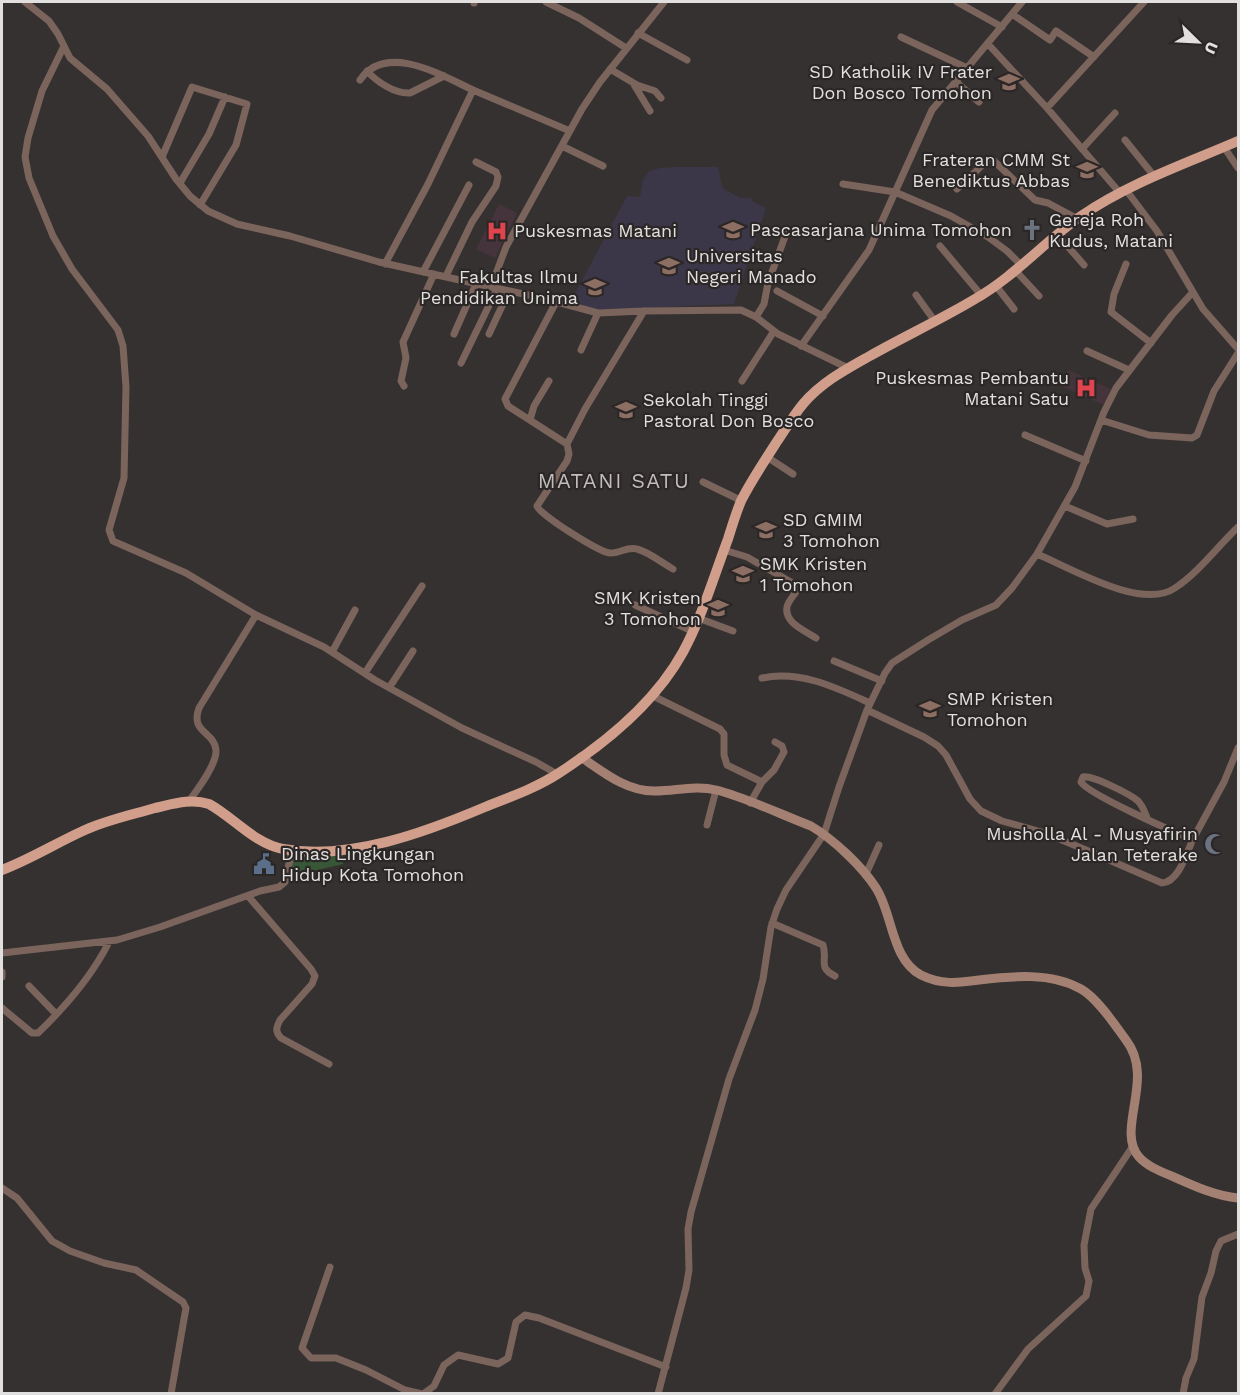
<svg xmlns="http://www.w3.org/2000/svg" width="1240" height="1395" font-family="'Work Sans',sans-serif">
  <style>
    .education { fill: #3b3748 }
    .medical { fill: #46343d }
    .green { fill: #375736 }
    .lines { fill: none; stroke-linecap: round; stroke-linejoin: round }
    .minor { stroke: #7b645c; stroke-width: 7 }
    .secondary { stroke: #a38072; stroke-width: 9 }
    .trunk { stroke: #d09e8a; stroke-width: 10 }
    .labels { text-anchor: middle; stroke-width: 4.5; stroke-linejoin: round; paint-order: stroke }
    .poi-label { font-size: 18px; fill: #e2e0df; stroke: #2b2726; text-anchor: start }
    .quarter-label { font-size: 21px; letter-spacing: 1.5px; fill: #c2bdbc; stroke: #2b2726 }
  </style>
  <rect width="100%" height="100%" fill="#353130"/>
  <path class="education" d="M 676,167 L 718,167 L 722,186 L 725,190 L 741,198 L 751,198 L 753,202 L 766,208 L 734,304 L 599,310 L 570,303 L 627,196 L 640,197 L 643,180 L 649,171 L 660,168 Z"/>
  <path class="medical" d="M 499,204 L 517,213 L 495,258 L 476,249 Z
    M 1068,370 L 1111,389 L 1104,405 L 1061,386 Z"/>
  <path class="green" d="M 343,849 L 343,864 L 287,877 L 292,850 Z"/>
  <g class="lines">
    <path class="minor" d="M 25,2 L 49,21 L 58,34 L 70,58 L 107,89 L 148,136 L 176,179 L 190,196 L 208,211 L 237,224 L 290,236 L 379,262 L 491,287
      M 546,2 L 579,18 L 626,48
      M 664,2 L 600,82 L 582,109 L 506,247 L 491,287 L 542,298 L 598,313 L 644,311 L 741,310 L 756,317 L 778,334 L 848,368
      M 957,2 L 1002,27
      M 474,3 L 474,2
      M 1012,14 L 1050,40 L 1056,31 L 1094,57
      M 638,33 L 687,60
      M 901,37 L 967,68
      M 988,44 L 1047,108 L 1120,193
      M 63,48 L 42,91 L 28,138 L 25,157 L 29,178 L 53,236 L 72,269 L 118,330 L 123,346 L 126,387 L 124,478 L 109,530 L 113,541 L 186,573 L 256,615
      M 610,69 L 637,85 L 655,91 L 661,98
      M 367,71 C 377,82 395,94 410,93 L 444,76
      M 360,80 C 386,42 441,75 473,90
      M 956,82 L 979,102
      M 633,83 L 650,111
      M 1047,108 L 1144,2
      M 1125,140 L 1154,176
      M 562,146 L 603,166
      M 1224,147 L 1238,168
      M 1082,149 L 1115,113
      M 162,157 L 192,87 L 247,104 L 236,145 L 200,205
      M 180,183 L 209,134 L 225,97
      M 843,184 L 895,192 L 951,216 L 988,237 L 1007,251 L 1021,265
      M 957,189 L 989,159 L 992,159 L 1035,200 L 1048,203 L 1078,219
      M 1126,190 L 1157,231 L 1203,309 L 1238,349
      M 1057,234 L 1084,265
      M 940,246 L 981,295
      M 385,264 L 428,184 L 473,90 L 570,131
      M 1126,264 L 1114,294 L 1111,312 L 1151,343
      M 1015,270 L 1039,296
      M 423,272 L 469,185
      M 446,276 L 472,222 L 496,186 L 498,177 L 496,172 L 476,162
      M 996,286 L 1014,309
      M 777,291 L 823,316
      M 916,295 L 934,320
      M 556,302 L 505,399 L 508,406 L 567,444
      M 644,311 L 585,409 L 567,444 L 569,454 L 567,461 L 537,506 C 540,515 599,552 610,553 C 619,554 627,546 637,549 C 649,552 662,563 673,569
      M 756,317 L 764,304 L 768,283 L 787,231
      M 454,334 L 476,284
      M 489,334 L 509,291
      M 801,346 L 869,250 L 932,110 L 1022,2
      M 581,350 L 598,313
      M 1087,351 L 1129,370
      M 461,363 L 497,289
      M 742,381 L 774,331
      M 404,386 L 401,381 L 406,358 L 403,342 L 434,274
      M 530,420 L 534,406 L 549,381
      M 1101,420 L 1149,435 L 1192,438 L 1197,435 L 1214,391 L 1238,353
      M 1025,435 L 1086,461
      M 767,457 L 793,474
      M 703,482 L 742,501
      M 1065,506 L 1107,524 L 1133,519
      M 724,550 L 747,557 L 796,585 L 797,590 C 794,596 788,601 787,607 C 784,623 806,631 816,638
      M 1037,554 C 1071,568 1142,611 1175,588 C 1199,572 1217,547 1238,527
      M 635,605 L 692,631
      M 698,618 L 733,631
      M 332,652 L 355,610
      M 834,661 L 882,681
      M 365,673 L 422,586
      M 762,678 C 801,670 837,688 870,703
      M 389,688 L 413,651
      M 653,696 L 720,729 L 724,734 L 724,755 L 727,765 L 762,782 L 750,803
      M 867,710 L 924,737 L 938,746 L 946,755 L 970,799 L 981,811 L 1002,821 L 1045,833 L 1086,850 L 1162,883 C 1179,882 1187,852 1193,839
      M 762,782 L 774,770 L 784,752 L 782,746 L 775,742
      M 189,801 C 198,789 217,764 216,750 C 214,731 190,733 199,708 L 256,615 L 324,647 L 375,680 L 462,728 L 536,762 L 557,774
      M 1147,818 C 1145,813 1143,806 1138,801 C 1130,794 1092,775 1083,777 L 1081,782 C 1088,794 1175,833 1193,839 L 1224,782 L 1238,748
      M 707,825 L 716,790
      M 866,874 L 879,845
      M 248,896 L 311,969 L 315,976 L 312,984 L 280,1020 C 276,1028 275,1032 281,1038 L 329,1064
      M 772,923 L 823,945 C 828,961 817,967 835,976
      M 2,953 L 117,940 L 160,927 L 260,891 L 279,887 L 285,882 L 292,850
      M 2,972 L 2,977
      M 29,986 L 56,1014
      M 2,1008 L 32,1033 L 38,1033 C 65,1007 92,976 109,942
      M 2,1188 L 17,1198 L 52,1241 L 70,1251 L 104,1263 L 136,1270 L 183,1302 L 186,1308 L 184,1319 L 171,1394
      M 330,1267 L 302,1348 L 311,1358 L 336,1358 L 366,1370 L 405,1390 L 422,1394
      M 423,1394 L 434,1386 L 444,1365 L 458,1355 L 498,1364 L 508,1358 L 516,1322 L 525,1315 L 539,1318 L 666,1367
      M 658,1394 L 686,1288 L 689,1270 L 688,1229 L 691,1212 L 729,1079 L 755,1010 L 763,979 L 771,927 L 777,909 L 786,890 L 824,834 L 839,787 L 867,710 L 885,673 L 892,663 L 928,640 L 962,620 L 996,605 L 1012,588 L 1037,554 L 1075,487 L 1104,412 L 1116,388 L 1172,315 L 1193,292
      M 995,1394 L 1028,1349 L 1086,1296 L 1089,1281 L 1085,1268 L 1084,1245 L 1091,1209 L 1133,1146
      M 1183,1394 L 1186,1378 L 1194,1359 L 1202,1297 L 1211,1273 L 1216,1251 L 1221,1241 L 1238,1234"/>
    <path class="secondary" d="M 581,757 C 603,772 627,792 656,791 C 675,791 696,785 716,790 C 745,797 782,815 811,826 C 833,839 862,866 876,888 C 893,914 891,959 921,975 C 941,985 958,983 979,980 C 1012,976 1051,972 1081,989 C 1097,998 1115,1025 1126,1040 C 1156,1079 1115,1129 1139,1157 C 1148,1167 1162,1172 1174,1177 C 1194,1186 1216,1196 1238,1198"/>
    <path class="trunk" d="M 2,870 C 31,859 56,843 85,830 C 107,820 131,815 155,808 C 173,804 190,798 209,804 C 233,817 255,844 283,849 C 349,861 426,832 485,807 C 510,797 536,788 559,773 C 607,742 655,703 683,652 C 702,617 714,576 728,539 C 732,526 736,513 741,501 C 751,481 764,462 776,443 C 785,430 793,416 803,404 C 821,383 843,371 868,357 C 903,337 940,320 975,299 C 1014,277 1044,242 1081,216 C 1129,183 1185,164 1238,141"/>
  </g>
  <defs>
    <symbol id="school-bare" viewBox="-9 -9 18 18"><path d="M0-5L7-2L0 1L-7-2ZM-4 1L0 2.5L4 1V4Q0 6-4 4Z" fill="#8d6e63" stroke="#2b2726" stroke-width="2.5" paint-order="stroke"/></symbol>
    <symbol id="university-bare" viewBox="-9 -9 18 18"><path d="M0-5L7-2L0 1L-7-2ZM-4 1L0 2.5L4 1V4Q0 6-4 4Z" fill="#8d6e63" stroke="#2b2726" stroke-width="2.5" paint-order="stroke"/></symbol>
    <symbol id="church-bare" viewBox="-9 -9 18 18"><path d="M-1.2-6h2.4v3.5h3.3v2.4h-3.3V6h-2.4V-.1h-3.3v-2.4h3.3Z" fill="#6b7280" stroke="#2b2726" stroke-width="2.5" paint-order="stroke"/></symbol>
    <symbol id="hospital-bare" viewBox="-9 -9 18 18"><path d="M-5-5h3v3.5h4V-5h3V5h-3V1.5h-4V5h-3Z" fill="#e0444e" stroke="#2b2726" stroke-width="2.5" paint-order="stroke"/></symbol>
    <symbol id="mosque-bare" viewBox="-9 -9 18 18"><path d="M3.5-4.9A6 6 0 1 0 3.5 4.9A5 5 0 1 1 3.5-4.9Z" fill="#6b7280" stroke="#2b2726" stroke-width="2.5" paint-order="stroke"/></symbol>
    <symbol id="civic-bare" viewBox="-9 -9 18 18"><path d="M-.6-6.5H3V-4.5H.6V-3L4-1V1h2V6H-6V1h2V-1L-.6-3ZM-1.2 2.5V6h2.4V2.5Z" fill="#5c6f8a" stroke="#2b2726" stroke-width="2.5" paint-order="stroke"/></symbol>
  </defs>
  <g fill-rule="evenodd">
    <use href="#school-bare" x="994" y="67" width="30" height="30"/>
    <use href="#school-bare" x="1072" y="155" width="30" height="30"/>
    <use href="#university-bare" x="718" y="215" width="30" height="30"/>
    <use href="#church-bare" x="1017" y="215" width="30" height="30"/>
    <use href="#hospital-bare" x="482" y="216" width="30" height="30"/>
    <use href="#university-bare" x="654" y="251" width="30" height="30"/>
    <use href="#university-bare" x="580" y="272" width="30" height="30"/>
    <use href="#hospital-bare" x="1071" y="373" width="30" height="30"/>
    <use href="#university-bare" x="611" y="395" width="30" height="30"/>
    <use href="#school-bare" x="751" y="515" width="30" height="30"/>
    <use href="#school-bare" x="728" y="559" width="30" height="30"/>
    <use href="#school-bare" x="703" y="593" width="30" height="30"/>
    <use href="#school-bare" x="915" y="694" width="30" height="30"/>
    <use href="#mosque-bare" x="1200" y="829" width="30" height="30"/>
    <use href="#civic-bare" x="249" y="849" width="30" height="30"/>
  </g>
  <g class="labels">
    <g class="poi-label">
      <text x="992" y="78" text-anchor="end">SD Katholik IV Frater<tspan x="992" dy="21">Don Bosco Tomohon</tspan></text>
      <text x="1070" y="166" text-anchor="end">Frateran CMM St<tspan x="1070" dy="21">Benediktus Abbas</tspan></text>
      <text x="1049" y="226">Gereja Roh<tspan x="1049" dy="21">Kudus, Matani</tspan></text>
      <text x="750" y="236">Pascasarjana Unima Tomohon</text>
      <text x="514" y="237">Puskesmas Matani</text>
      <text x="686" y="262">Universitas<tspan x="686" dy="21">Negeri Manado</tspan></text>
      <text x="578" y="283" text-anchor="end">Fakultas Ilmu<tspan x="578" dy="21">Pendidikan Unima</tspan></text>
      <text x="1069" y="384" text-anchor="end">Puskesmas Pembantu<tspan x="1069" dy="21">Matani Satu</tspan></text>
      <text x="643" y="406">Sekolah Tinggi<tspan x="643" dy="21">Pastoral Don Bosco</tspan></text>
      <text x="783" y="526">SD GMIM<tspan x="783" dy="21">3 Tomohon</tspan></text>
      <text x="760" y="570">SMK Kristen<tspan x="760" dy="21">1 Tomohon</tspan></text>
      <text x="701" y="604" text-anchor="end">SMK Kristen<tspan x="701" dy="21">3 Tomohon</tspan></text>
      <text x="947" y="705">SMP Kristen<tspan x="947" dy="21">Tomohon</tspan></text>
      <text x="1198" y="840" text-anchor="end">Musholla Al - Musyafirin<tspan x="1198" dy="21">Jalan Teterake</tspan></text>
      <text x="281" y="860">Dinas Lingkungan<tspan x="281" dy="21">Hidup Kota Tomohon</tspan></text>
    </g>
    <g class="quarter-label">
      <text x="614" y="488">MATANI SATU</text>
    </g>
  </g>
  <rect width="1240" height="1395" fill="none" stroke="#e2e0df" stroke-width="6"/>
  <g transform="translate(1198 42) rotate(114)" stroke="#2b2726" stroke-width="4.5" paint-order="stroke">
  <path d="M0-4.5L10 22L0 15L-10 22Z" fill="#e2e0df"/>
  <text y="-9" font-size="16" font-weight="bold" text-anchor="middle" fill="#e2e0df">U</text>
  </g>
</svg>
